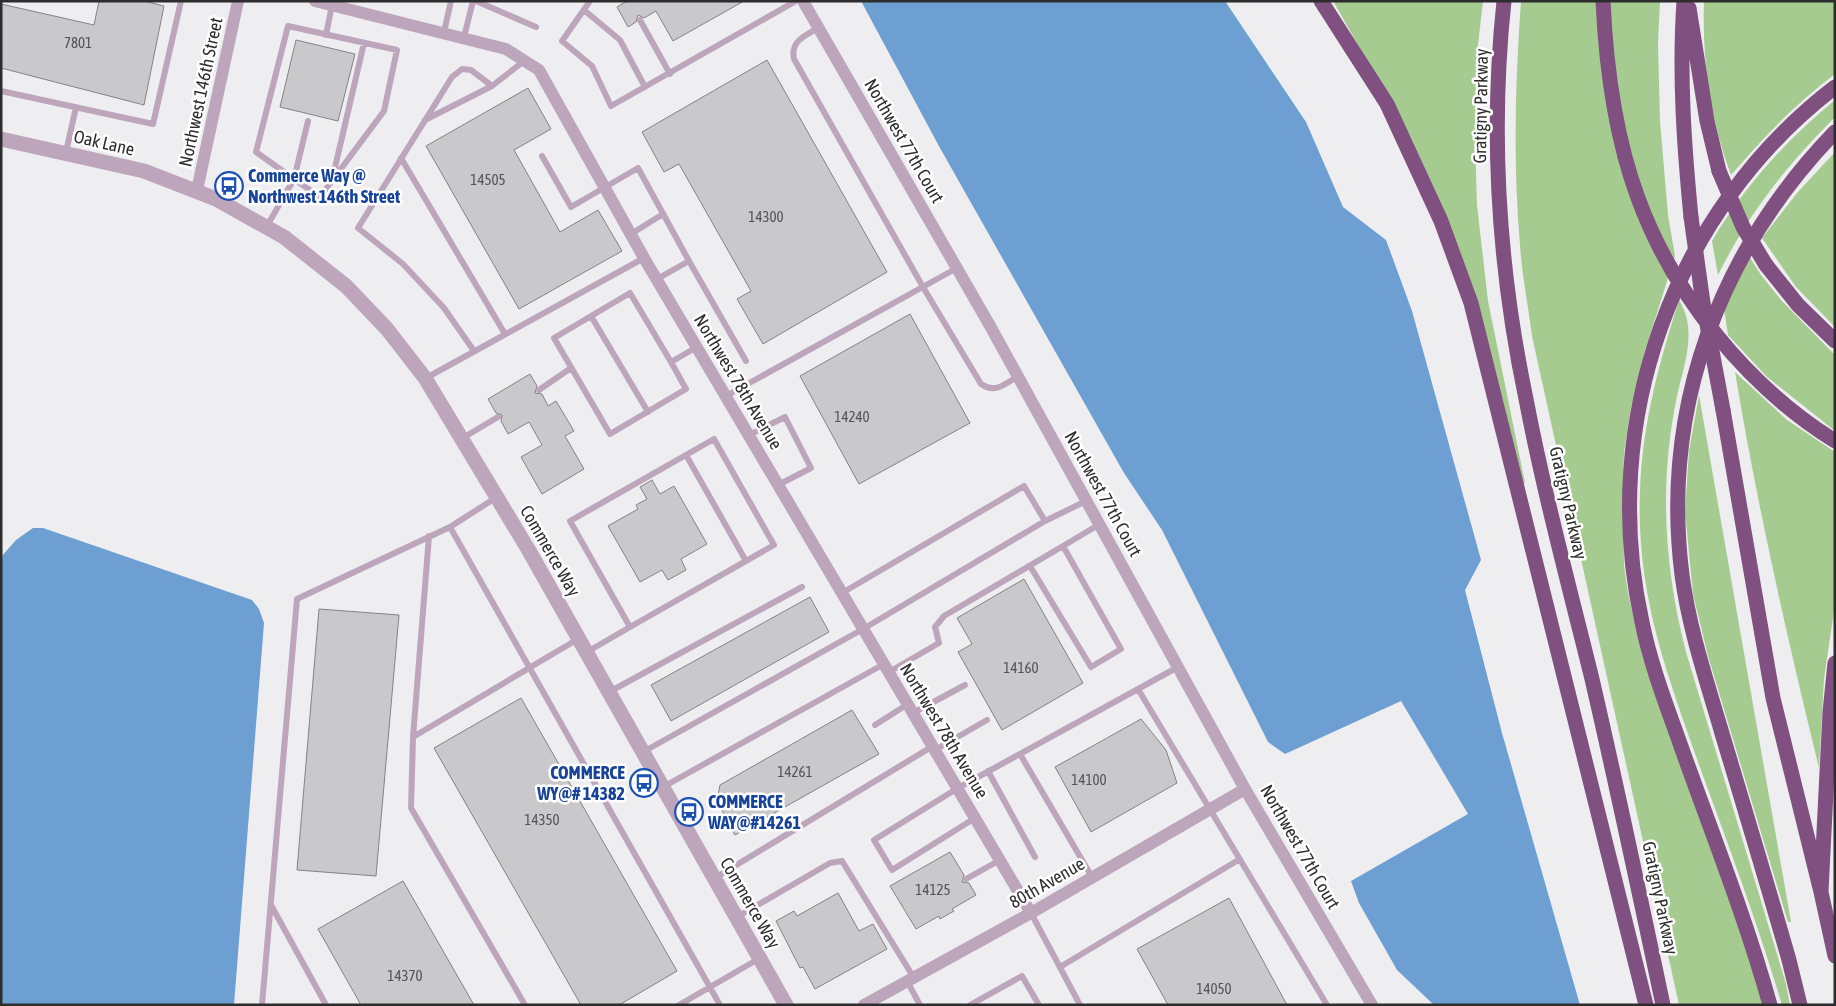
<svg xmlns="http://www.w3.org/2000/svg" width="1836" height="1006" font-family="'Asap Condensed',sans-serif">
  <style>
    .green { fill: #a6cb91 }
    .water { fill: #6d9fd2 }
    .building { fill: #c9c9cc; stroke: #838386 }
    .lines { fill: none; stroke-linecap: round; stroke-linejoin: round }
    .service { stroke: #bda5bc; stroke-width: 6 }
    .minor { stroke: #bda5bc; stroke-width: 12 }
    .tertiary { stroke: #bda5bc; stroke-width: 15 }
    .motorway { stroke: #805080; stroke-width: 15 }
    .motorway-bridge { stroke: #805080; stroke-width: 15 }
    .labels { text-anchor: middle; stroke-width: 5; stroke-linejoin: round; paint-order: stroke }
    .number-label { font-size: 15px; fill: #545456 }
    .street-label { font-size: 18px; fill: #2d2d2e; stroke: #fff }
    .transit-label { font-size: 18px; font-weight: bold; fill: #164399; stroke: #fff; text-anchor: start }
  </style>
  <rect width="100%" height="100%" fill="#eeeef1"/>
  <path class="green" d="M 1333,1 L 1483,1 L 1477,54 L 1475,142 L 1477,205 L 1488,301 L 1525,483 L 1520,484 L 1436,193 L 1411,138 Z
    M 1521,1 L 1660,1 L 1658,43 L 1660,121 L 1668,215 L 1675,256 L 1644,354 L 1630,412 L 1624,453 L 1623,482 L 1624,565 L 1628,593 L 1643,658 L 1731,902 L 1765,1005 L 1679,1005 L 1532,336 C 1528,305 1522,275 1520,245 C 1513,164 1515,83 1521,1 Z
    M 1704,1 L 1835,1 L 1835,74 C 1795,104 1763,138 1731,175 C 1710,119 1702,61 1704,1 Z
    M 1835,100 L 1835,117 C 1785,168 1750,211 1718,275 L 1712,241 C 1744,187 1786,140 1835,100 Z
    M 1835,152 L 1835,327 L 1796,287 L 1762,238 L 1797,193 Z
    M 1749,256 L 1761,275 L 1782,301 L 1835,355 L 1835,431 L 1766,376 L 1728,335 L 1724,309 Z
    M 1679,300 C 1698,330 1684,365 1677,396 C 1659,482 1664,567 1686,652 L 1786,984 L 1790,1005 L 1782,1005 C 1759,927 1730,850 1702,773 C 1668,677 1636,596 1640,492 C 1642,425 1659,363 1679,300 Z
    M 1735,372 L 1787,420 L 1835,452 L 1835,604 L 1824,679 L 1819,768 C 1787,637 1757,505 1735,372 Z
    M 1699,395 L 1791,922 L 1788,922 L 1708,656 L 1693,594 L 1685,512 L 1689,451 Z"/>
  <path class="water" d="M 861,1 L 1225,1 L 1306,122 L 1343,207 L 1386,240 L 1412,311 L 1481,560 L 1465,590 L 1502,733 L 1580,1005 L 1434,1005 L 1397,970 L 1359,903 L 1351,881 L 1468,814 L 1401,701 L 1285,754 L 1268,742 L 1162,530 L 1124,473 L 1090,413 L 940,148 Z
    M 33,528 L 43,528 L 252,600 L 259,609 L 264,623 L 234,1005 L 1,1005 L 1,557 L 16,540 Z"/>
  <path class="building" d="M 99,1 L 144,1 L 164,6 L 144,105 L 1,68 L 1,4 L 94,25 Z
    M 627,1 L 744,1 L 673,41 L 656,11 L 644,18 L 638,15 L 636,22 L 628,27 L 617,7 Z
    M 296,40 L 355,54 L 338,121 L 280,107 Z
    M 767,60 L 887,272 L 763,344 L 737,299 L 751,291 L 679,164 L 664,172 L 642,132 Z
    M 528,88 L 551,129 L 514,150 L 560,232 L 598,210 L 622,251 L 519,309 L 426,146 Z
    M 910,314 L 970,423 L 859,484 L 800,376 Z
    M 530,374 L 537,386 L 535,393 L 542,394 L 548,406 L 556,401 L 574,431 L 565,436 L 584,469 L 542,494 L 521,457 L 542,445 L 529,422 L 508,434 L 501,421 L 502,415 L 496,413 L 488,399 Z
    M 652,480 L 660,494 L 674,486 L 707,544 L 681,559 L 686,570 L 668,580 L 662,570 L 640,582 L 608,526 L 638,509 L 636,505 L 647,499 L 640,487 Z
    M 1024,579 L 1083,683 L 1002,730 L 958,652 L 972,644 L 957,618 Z
    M 810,597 L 829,632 L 671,721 L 651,685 Z
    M 319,609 L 399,615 L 376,876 L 297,870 Z
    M 521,698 L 677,971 L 619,1005 L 581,1005 L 434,748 Z
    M 852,710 L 879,754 L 735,835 L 717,801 L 720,785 Z
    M 1141,719 L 1166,750 L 1177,783 L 1091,832 L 1055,767 Z
    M 950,852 L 964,875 L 962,882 L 969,883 L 976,895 L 952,909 L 954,911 L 940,919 L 939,916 L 916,929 L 890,886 Z
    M 403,881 L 474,1005 L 361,1005 L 318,929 Z
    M 838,893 L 859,931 L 873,924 L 887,949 L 815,989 L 803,967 L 800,968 L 776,921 L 794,911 L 797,916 Z
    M 1229,898 L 1287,1005 L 1168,1005 L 1137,949 Z"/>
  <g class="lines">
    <path class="service" d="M 476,1 L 536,27
      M 590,1 L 562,41 L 592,66 L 611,106 L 796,1
      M 584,10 L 620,40 L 645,87
      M 640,20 L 670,74
      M 818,28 C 805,36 790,41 794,59 L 923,287 L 981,384 C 995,394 1005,384 1018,376
      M 444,32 L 451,1
      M 326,35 L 332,5
      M 464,37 L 473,1
      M 492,86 L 524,61
      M 1,91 L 153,124 L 181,1
      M 425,120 L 492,86 L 471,70 L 462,69 L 452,77 L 358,228 L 403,264 L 444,308 L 474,351
      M 66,152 L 76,107
      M 542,156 L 571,207 L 638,168 L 689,261
      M 401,158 L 505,334
      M 333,176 L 364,43
      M 267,226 L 294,179 L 256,152 L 288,26 L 397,50 L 384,111 L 320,197 L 294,179 L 308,121
      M 631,234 L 663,214
      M 657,279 L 689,261 L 746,361
      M 591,316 L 648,412
      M 671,362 L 686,389 L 610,434 L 554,338 L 630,293 L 671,362 L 697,347
      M 426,378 L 644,258
      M 539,390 L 571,368
      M 726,396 L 957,268
      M 749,435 L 785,417 L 811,468 L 778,485
      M 461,439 L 498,417
      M 686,455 L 746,561
      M 1045,521 L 1086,501
      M 450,527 L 497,497
      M 1063,546 L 1100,524
      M 587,652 L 630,627 L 570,521 L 714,439 L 774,545 L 630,627
      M 889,672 L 939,643 L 935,627 L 944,616 L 1063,546 L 1121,649 L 1091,667 L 1030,566
      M 1138,689 L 1327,1005
      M 609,692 L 802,587
      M 913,713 L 965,685
      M 875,725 L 908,704
      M 413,737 L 429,536
      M 935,750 L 987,720
      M 643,752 L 863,629 L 1045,521 L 1024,486 L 842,593
      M 1020,754 L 1092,877
      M 988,771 L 1035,857
      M 663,787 L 884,664
      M 975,818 L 892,870 L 874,840 L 958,788 L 1178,667
      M 715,878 L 933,746
      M 966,879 L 1000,860
      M 271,905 L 326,1005
      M 1031,913 L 1080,1005
      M 737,917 L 830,863 L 842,861 L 914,978
      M 1060,967 L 1240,859
      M 907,981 L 920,1005
      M 262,1005 L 297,599 L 450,527 L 720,1005
      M 525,1005 L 411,808 L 413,737 L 578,639
      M 679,1005 L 760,958
      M 970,1005 L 1022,976 L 1039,1005"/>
    <path class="minor" d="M 315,1 L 506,49 L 539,70 L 644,258 L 1031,913
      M 803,1 L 989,324 L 1245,789 L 1372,1005
      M 197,190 L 238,1
      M 864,1005 L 1031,913 L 1245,789"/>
    <path class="tertiary" d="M 1,139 L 144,171 L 216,199 L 284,237 L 346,286 L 387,329 L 425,378 L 528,549 L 786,1005"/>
    <path class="motorway" d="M 1321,1 L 1387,104 L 1441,221 L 1471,303 L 1646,1005
      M 1504,1 C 1490,133 1499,270 1526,399 C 1544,493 1569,586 1592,679 C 1617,787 1640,896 1663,1005
      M 1684,1 C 1679,74 1684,145 1691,217
      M 1689,8 L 1707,121 L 1719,171
      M 1766,265 L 1798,305 L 1835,341
      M 1723,410 L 1773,698 L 1821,892
      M 1835,663 L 1830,712 L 1821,892 L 1835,956
      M 1770,1005 C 1746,919 1713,836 1683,752 C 1668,709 1651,667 1642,622 C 1598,423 1672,212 1835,87
      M 1800,1005 L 1789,960 C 1767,883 1744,807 1721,730 C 1706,679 1689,628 1682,575 C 1661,408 1719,252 1835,132"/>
    <path class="motorway-bridge" d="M 1603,1 C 1606,67 1615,136 1638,198 C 1674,296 1747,386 1835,441
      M 1719,171 L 1743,227 L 1766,265
      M 1691,217 L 1703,303 L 1723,410"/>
  </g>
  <defs>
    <symbol id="bus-ring" viewBox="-11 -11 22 22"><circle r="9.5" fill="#fff" stroke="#1a4fb4" stroke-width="1.5"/><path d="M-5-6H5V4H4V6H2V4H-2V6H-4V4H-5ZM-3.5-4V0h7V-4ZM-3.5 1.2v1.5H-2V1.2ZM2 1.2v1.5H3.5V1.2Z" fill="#1a4fb4"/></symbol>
  </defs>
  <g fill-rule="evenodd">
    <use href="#bus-ring" x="213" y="170" width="32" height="32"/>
    <use href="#bus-ring" x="628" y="767" width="32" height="32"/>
    <use href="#bus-ring" x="673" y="796" width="32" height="32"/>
  </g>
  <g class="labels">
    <g class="number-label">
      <text x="78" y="48">7801</text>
      <text x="488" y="185">14505</text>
      <text x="766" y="222">14300</text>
      <text x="852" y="422">14240</text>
      <text x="1021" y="673">14160</text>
      <text x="795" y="777">14261</text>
      <text x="1089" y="785">14100</text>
      <text x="542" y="825">14350</text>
      <text x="933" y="895">14125</text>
      <text x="405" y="981">14370</text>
      <text x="1214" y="994">14050</text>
    </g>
    <g class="street-label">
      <text transform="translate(201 92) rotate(-78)" y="6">Northwest 146th Street</text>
      <text transform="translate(1481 106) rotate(-89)" y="6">Gratigny Parkway</text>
      <text transform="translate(904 141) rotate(60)" y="6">Northwest 77th Court</text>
      <text transform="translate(104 143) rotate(13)" y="6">Oak Lane</text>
      <text transform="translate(738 382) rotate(59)" y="6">Northwest 78th Avenue</text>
      <text transform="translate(1103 494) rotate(61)" y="6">Northwest 77th Court</text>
      <text transform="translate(1568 503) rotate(77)" y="6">Gratigny Parkway</text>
      <text transform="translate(550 551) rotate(60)" y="6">Commerce Way</text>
      <text transform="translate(944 731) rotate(59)" y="6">Northwest 78th Avenue</text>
      <text transform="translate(1300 847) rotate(60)" y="6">Northwest 77th Court</text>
      <text transform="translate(1047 883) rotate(-30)" y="6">80th Avenue</text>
      <text transform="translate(1660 898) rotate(78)" y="6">Gratigny Parkway</text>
      <text transform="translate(750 903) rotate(60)" y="6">Commerce Way</text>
    </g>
    <g class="transit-label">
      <text x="248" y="182">Commerce Way @<tspan x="248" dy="21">Northwest 146th Street</tspan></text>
      <text x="625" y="779" text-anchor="end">COMMERCE<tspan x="625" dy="21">WY@# 14382</tspan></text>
      <text x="708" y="808">COMMERCE<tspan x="708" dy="21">WAY@#14261</tspan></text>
    </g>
  </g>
  <rect width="1836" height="1006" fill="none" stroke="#2d2d2e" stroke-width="5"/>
</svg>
